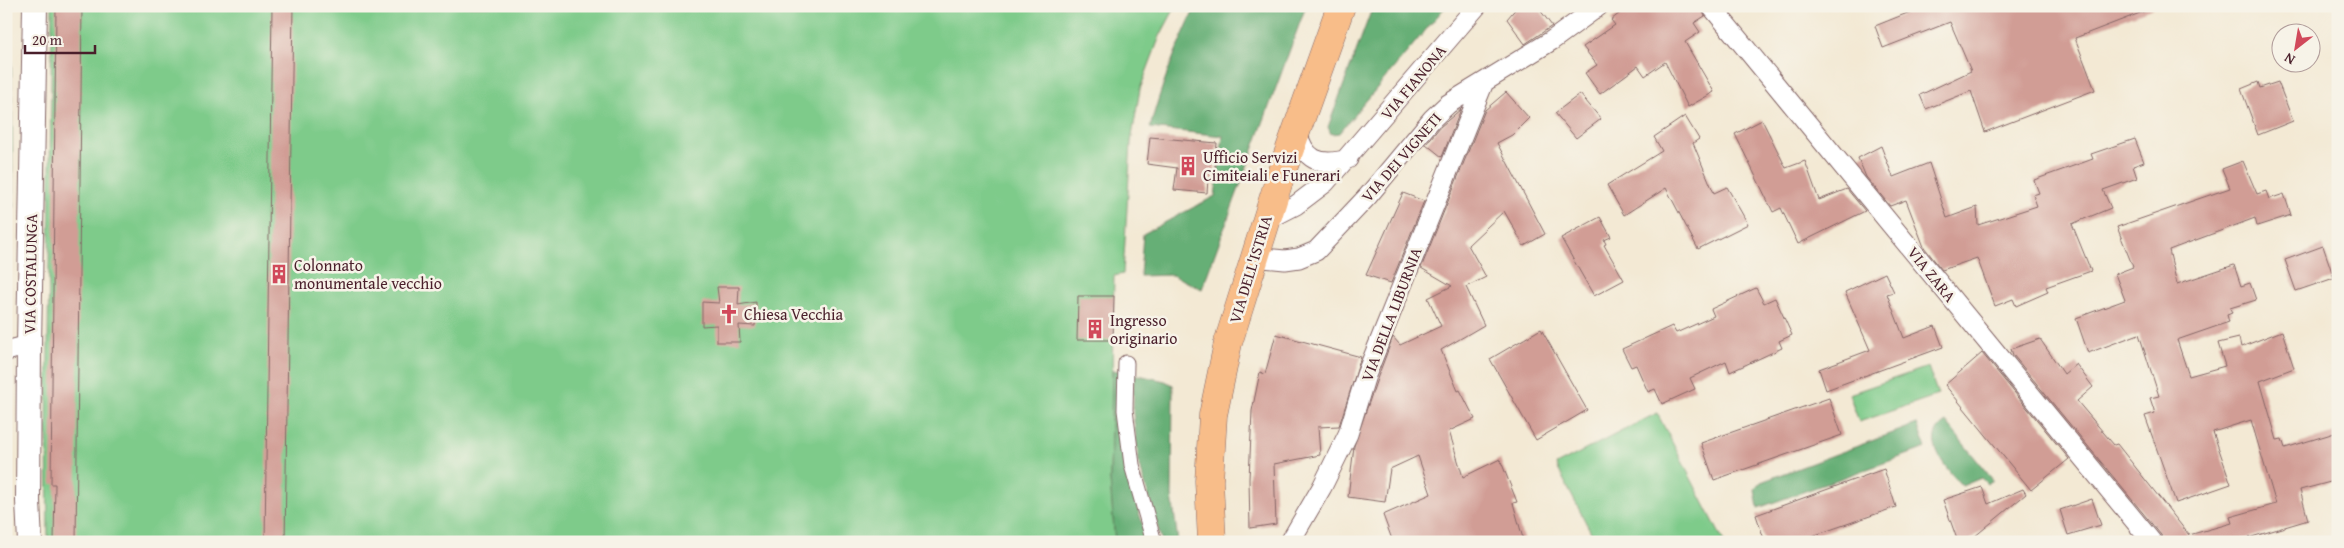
<svg xmlns="http://www.w3.org/2000/svg" width="2344" height="548" font-family="'Gentium Book Plus',serif">
  <style>
    .green { fill: #7ecb8a; stroke: #64755a }
    .forest { fill: #66af76; stroke: #586750 }
    .building { fill: #d19d95 }
    .lines { fill: none; stroke-linecap: round; stroke-linejoin: round }
    .pedestrian-casing { stroke: #856666; stroke-width: 17 }
    .minor-casing { stroke: #856666; stroke-width: 21 }
    .tertiary-casing { stroke: #856666; stroke-width: 26 }
    .primary-casing { stroke: #856666; stroke-width: 29 }
    .pedestrian { stroke: #fff; stroke-width: 15 }
    .minor { stroke: #fff; stroke-width: 19 }
    .tertiary { stroke: #fff; stroke-width: 24 }
    .primary { stroke: #f8bd89; stroke-width: 28 }
    .labels { text-anchor: middle; stroke-width: 5; stroke-linejoin: round; paint-order: stroke }
    .street-label { font-size: 16px; fill: #4a1f2b; stroke: #f7f3e8 }
    .poi-label { font-size: 16px; fill: #4a1f2b; stroke: #f7f3e8; text-anchor: start }
  </style>
  <rect width="100%" height="100%" fill="#f7f3e8"/>
  <filter id="ink" filterUnits="userSpaceOnUse"><feTurbulence type="fractalNoise" baseFrequency=".02" numOctaves="2"/><feDisplacementMap in="SourceGraphic" scale="10" xChannelSelector="R" yChannelSelector="G"/><feConvolveMatrix kernelMatrix="1 2 1 2 8 2 1 2 1" color-interpolation-filters="sRGB"/></filter>
  <filter id="wash" filterUnits="userSpaceOnUse"><feTurbulence type="fractalNoise" baseFrequency=".0096" numOctaves="4" result="noise"/><feDisplacementMap in="SourceGraphic" scale="20" xChannelSelector="R" yChannelSelector="G"/><feGaussianBlur stdDeviation="1.12" result="paint"/><feColorMatrix in="noise" values="0 0 0 0 0 0 0 0 0 0 0 0 0 0 0 0 0 1.4 0 .05"/><feComposite in="paint" operator="in"/></filter>
  <g filter="url(#wash)">
    <rect width="100%" height="100%" fill="#f3e9d4"/>
    <path class="green" d="M 52,6 L 1176,6 L 1160,36 L 1140,89 L 1131,142 L 1123,274 L 1114,276 L 1110,479 L 1115,542 L 48,542 L 47,428 Z
      M 6,22 L 11,22 L 13,207 L 6,208 Z
      M 1928,367 L 1938,395 L 1859,422 L 1849,394 Z
      M 1657,413 L 1724,542 L 1596,542 L 1556,465 Z"/>
    <path class="forest" d="M 1196,6 L 1306,6 L 1202,289 L 1172,275 L 1140,276 L 1143,234 L 1215,196 L 1223,136 L 1150,128 C 1161,85 1177,46 1196,6 Z
      M 1373,6 L 1446,6 L 1339,133 L 1331,134 L 1328,127 Z
      M 1112,370 L 1120,371 L 1119,422 L 1126,470 L 1148,542 L 1115,542 L 1110,480 Z
      M 1134,374 L 1165,381 L 1173,385 L 1172,496 L 1178,542 L 1162,542 L 1139,463 L 1133,413 Z
      M 1946,422 L 1993,480 L 1987,484 L 1981,478 L 1962,486 C 1948,470 1918,439 1946,422 Z
      M 1917,424 L 1926,448 L 1758,508 L 1755,489 L 1761,482 Z"/>
    <g id="blocks">
      <path class="building" d="M 56,6 L 82,6 L 76,542 L 54,542 L 55,484 L 51,484 Z
        M 272,6 L 293,6 L 285,542 L 265,542 Z
        M 1518,6 L 1537,6 L 1552,26 L 1525,44 L 1507,19 Z
        M 1629,6 L 1700,6 L 1705,16 L 1694,23 L 1700,32 L 1685,42 L 1714,92 L 1688,107 L 1665,62 L 1645,76 L 1638,66 L 1600,94 L 1585,73 L 1597,65 L 1583,47 L 1615,25 L 1611,20 Z
        M 1925,6 L 2153,6 L 2153,8 L 2075,38 L 2095,90 L 1985,132 L 1971,91 L 1926,109 L 1920,95 L 1971,71 L 1950,22 L 1883,48 L 1875,26 Z
        M 2258,82 L 2260,88 L 2278,82 L 2293,121 L 2258,135 L 2241,89 Z
        M 1506,92 L 1529,118 L 1512,135 L 1497,143 L 1545,234 L 1524,246 L 1504,211 L 1468,245 L 1486,277 L 1466,287 L 1484,325 L 1441,350 L 1458,391 L 1460,390 L 1475,419 L 1449,431 L 1463,477 L 1500,459 L 1517,502 L 1513,503 L 1524,542 L 1393,542 L 1383,515 L 1431,494 L 1418,456 L 1390,469 L 1385,502 L 1348,497 L 1354,446 L 1377,379 L 1393,337 L 1400,345 L 1441,326 L 1428,298 L 1452,286 L 1421,268 L 1485,110 Z
        M 1580,94 L 1601,119 L 1576,138 L 1555,113 Z
        M 1461,109 L 1442,157 L 1426,144 L 1440,127 Z
        M 1685,116 L 1699,139 L 1693,143 L 1714,193 L 1727,187 L 1748,224 L 1698,249 L 1666,188 L 1624,215 L 1607,185 L 1662,151 L 1654,137 Z
        M 1762,120 L 1786,168 L 1805,161 L 1819,200 L 1847,189 L 1865,211 L 1798,244 L 1781,208 L 1773,212 L 1735,134 Z
        M 1150,137 L 1217,143 L 1214,179 L 1208,179 L 1207,193 L 1174,190 L 1177,168 L 1147,164 Z
        M 2135,139 L 2144,162 L 2133,166 L 2137,178 L 2103,190 L 2111,208 L 2072,224 L 2091,271 L 2046,287 L 2048,292 L 2016,306 L 2013,299 L 1995,306 L 1977,258 L 1942,270 L 1924,247 L 1906,200 L 1890,206 L 1866,177 L 1858,158 L 1881,146 L 1893,177 L 1929,163 L 1947,218 L 1977,207 L 1978,225 L 2037,206 L 2033,195 L 2039,193 L 2034,180 L 2093,159 L 2091,154 Z
        M 2243,161 L 2257,194 L 2266,191 L 2269,199 L 2284,194 L 2291,215 L 2257,226 L 2255,218 L 2169,250 L 2177,284 L 2234,265 L 2241,286 L 2250,283 L 2256,300 L 2230,308 L 2232,313 L 2227,315 L 2229,322 L 2177,340 L 2189,376 L 2225,366 L 2218,343 L 2239,338 L 2241,347 L 2282,331 L 2294,368 L 2260,381 L 2277,440 L 2282,439 L 2285,448 L 2338,432 L 2338,480 L 2300,490 L 2308,520 L 2235,542 L 2163,542 L 2161,535 L 2013,355 L 2011,349 L 2040,339 L 2064,374 L 2076,364 L 2093,387 L 2077,401 L 2114,445 L 2117,444 L 2189,535 L 2232,523 L 2230,517 L 2276,504 L 2251,420 L 2213,432 L 2231,484 L 2176,503 L 2145,416 L 2155,413 L 2150,398 L 2159,396 L 2139,334 L 2088,353 L 2076,318 L 2125,300 L 2115,274 L 2133,267 L 2117,227 L 2230,188 L 2222,169 Z
        M 1403,193 L 1424,201 L 1391,283 L 1366,275 Z
        M 1600,217 L 1611,237 L 1604,240 L 1606,244 L 1604,245 L 1624,280 L 1594,296 L 1561,238 Z
        M 2323,246 L 2334,278 L 2296,291 L 2285,260 Z
        M 1885,273 L 1894,292 L 1887,294 L 1904,338 L 1935,326 L 1943,347 L 1826,390 L 1819,369 L 1870,350 L 1845,292 Z
        M 717,287 L 739,287 L 738,305 L 756,302 L 755,326 L 739,325 L 740,342 L 717,342 L 717,325 L 702,326 L 702,302 L 719,303 Z
        M 1756,288 L 1764,303 L 1775,298 L 1792,335 L 1779,341 L 1782,348 L 1730,372 L 1726,361 L 1690,378 L 1695,389 L 1662,404 L 1655,389 L 1648,392 L 1636,365 L 1631,367 L 1622,349 L 1672,326 L 1676,333 L 1714,316 L 1711,309 Z
        M 1078,296 L 1114,296 L 1113,340 L 1077,340 Z
        M 1541,329 L 1587,410 L 1536,440 L 1490,359 Z
        M 1276,334 L 1361,357 L 1339,426 L 1318,427 L 1320,455 L 1274,464 L 1276,524 L 1250,528 L 1249,479 L 1252,411 L 1260,372 L 1265,374 Z
        M 1982,353 L 2069,459 L 2031,490 L 1945,385 Z
        M 1829,398 L 1842,435 L 1714,480 L 1701,443 Z
        M 1884,469 L 1896,507 L 1795,542 L 1765,542 L 1756,515 Z
        M 1982,487 L 1988,504 L 2023,489 L 2026,494 L 1968,542 L 1958,542 L 1943,500 Z
        M 2092,499 L 2101,525 L 2068,535 L 2060,510 Z"/>
    </g>
  </g>
  <g filter="url(#ink)">
    <use href="#blocks" fill-opacity="0" stroke="#856666" stroke-width="1"/>
    <g class="lines">
      <defs>
        <path id="pedestrian" d="M 1126,363 L 1125,410 L 1132,465 L 1154,542"/>
        <path id="minor" d="M 1711,6 L 2152,542
          M 1297,131 C 1304,160 1319,167 1348,159
          M 1265,221 L 1296,205 L 1325,183 L 1477,6
          M 1253,257 L 1285,260 L 1299,258 L 1316,251 L 1368,196 L 1432,119 L 1448,104 L 1551,41 L 1599,6
          M 6,351 L 29,345
          M 1290,542 L 1322,487 L 1348,434 L 1366,375 L 1484,82"/>
        <path id="tertiary" d="M 30,542 L 28,501 L 29,345 L 35,6"/>
        <path id="primary" d="M 1212,542 L 1209,481 L 1213,415 L 1228,343 L 1282,171 L 1341,6"/>
      </defs>
      <use href="#pedestrian" class="pedestrian-casing"/>
      <use href="#minor" class="minor-casing"/>
      <use href="#tertiary" class="tertiary-casing"/>
      <use href="#primary" class="primary-casing"/>
      <use href="#pedestrian" class="pedestrian"/>
      <use href="#minor" class="minor"/>
      <use href="#tertiary" class="tertiary"/>
      <use href="#primary" class="primary"/>
    </g>
  </g>
  <defs>
    <symbol id="building-bare" viewBox="-9 -9 18 18"><path d="M-4-6H4V6H1V3H-1V6H-4ZM-2.5-4.3h1.7v1.8h-1.7ZM.8-4.3h1.7v1.8H.8ZM-2.5-1h1.7V.8h-1.7ZM.8-1h1.7V.8H.8Z" fill="#d1495b" stroke="#f7f3e8" stroke-width="2.5" paint-order="stroke"/></symbol>
    <symbol id="church-bare" viewBox="-9 -9 18 18"><path d="M-1.2-6h2.4v3.5h3.3v2.4h-3.3V6h-2.4V-.1h-3.3v-2.4h3.3Z" fill="#d1495b" stroke="#f7f3e8" stroke-width="2.5" paint-order="stroke"/></symbol>
  </defs>
  <g fill-rule="evenodd">
    <use href="#building-bare" x="1174" y="152" width="28" height="28"/>
    <use href="#building-bare" x="265" y="260" width="28" height="28"/>
    <use href="#church-bare" x="715" y="300" width="28" height="28"/>
    <use href="#building-bare" x="1081" y="315" width="28" height="28"/>
  </g>
  <g class="labels">
    <g class="street-label">
      <text transform="translate(1413 82) rotate(-50)" y="6">VIA FIANONA</text>
      <text transform="translate(1401 157) rotate(-49)" y="6">VIA DEI VIGNETI</text>
      <text transform="translate(1250 269) rotate(-73)" y="6">VIA DELL'ISTRIA</text>
      <text transform="translate(30 274) rotate(-89)" y="6">VIA COSTALUNGA</text>
      <text transform="translate(1932 274) rotate(51)" y="6">VIA ZARA</text>
      <text transform="translate(1391 314) rotate(-69)" y="6">VIA DELLA LIBURNIA</text>
    </g>
    <g class="poi-label">
      <text x="1203" y="163">Ufficio Servizi<tspan x="1203" dy="18">Cimiteiali e Funerari</tspan></text>
      <text x="294" y="271">Colonnato<tspan x="294" dy="18">monumentale vecchio</tspan></text>
      <text x="744" y="320">Chiesa Vecchia</text>
      <text x="1110" y="326">Ingresso<tspan x="1110" dy="18">originario</tspan></text>
    </g>
  </g>
  <rect width="2344" height="548" fill="none" stroke="#f7f3e8" stroke-width="25"/>
  <g transform="translate(2296 48) rotate(211)"><circle r="24" fill="#f7f3e8" stroke="#b29e9c"/>
  <path d="M0-4L9 19L0 12L-9 19Z" fill="#d1495b"/>
  <text y="-8" font-size="14" font-weight="bold" text-anchor="middle" fill="#4a1f2b">N</text>
  </g>
  <path d="M25 45v8h70v-8" fill="none" stroke="#4a1f2b" stroke-width="2.5"/>
  <text x="32" y="45" font-size="15" fill="#4a1f2b" stroke="#f7f3e8" stroke-width="4" paint-order="stroke">20 m</text>
</svg>
